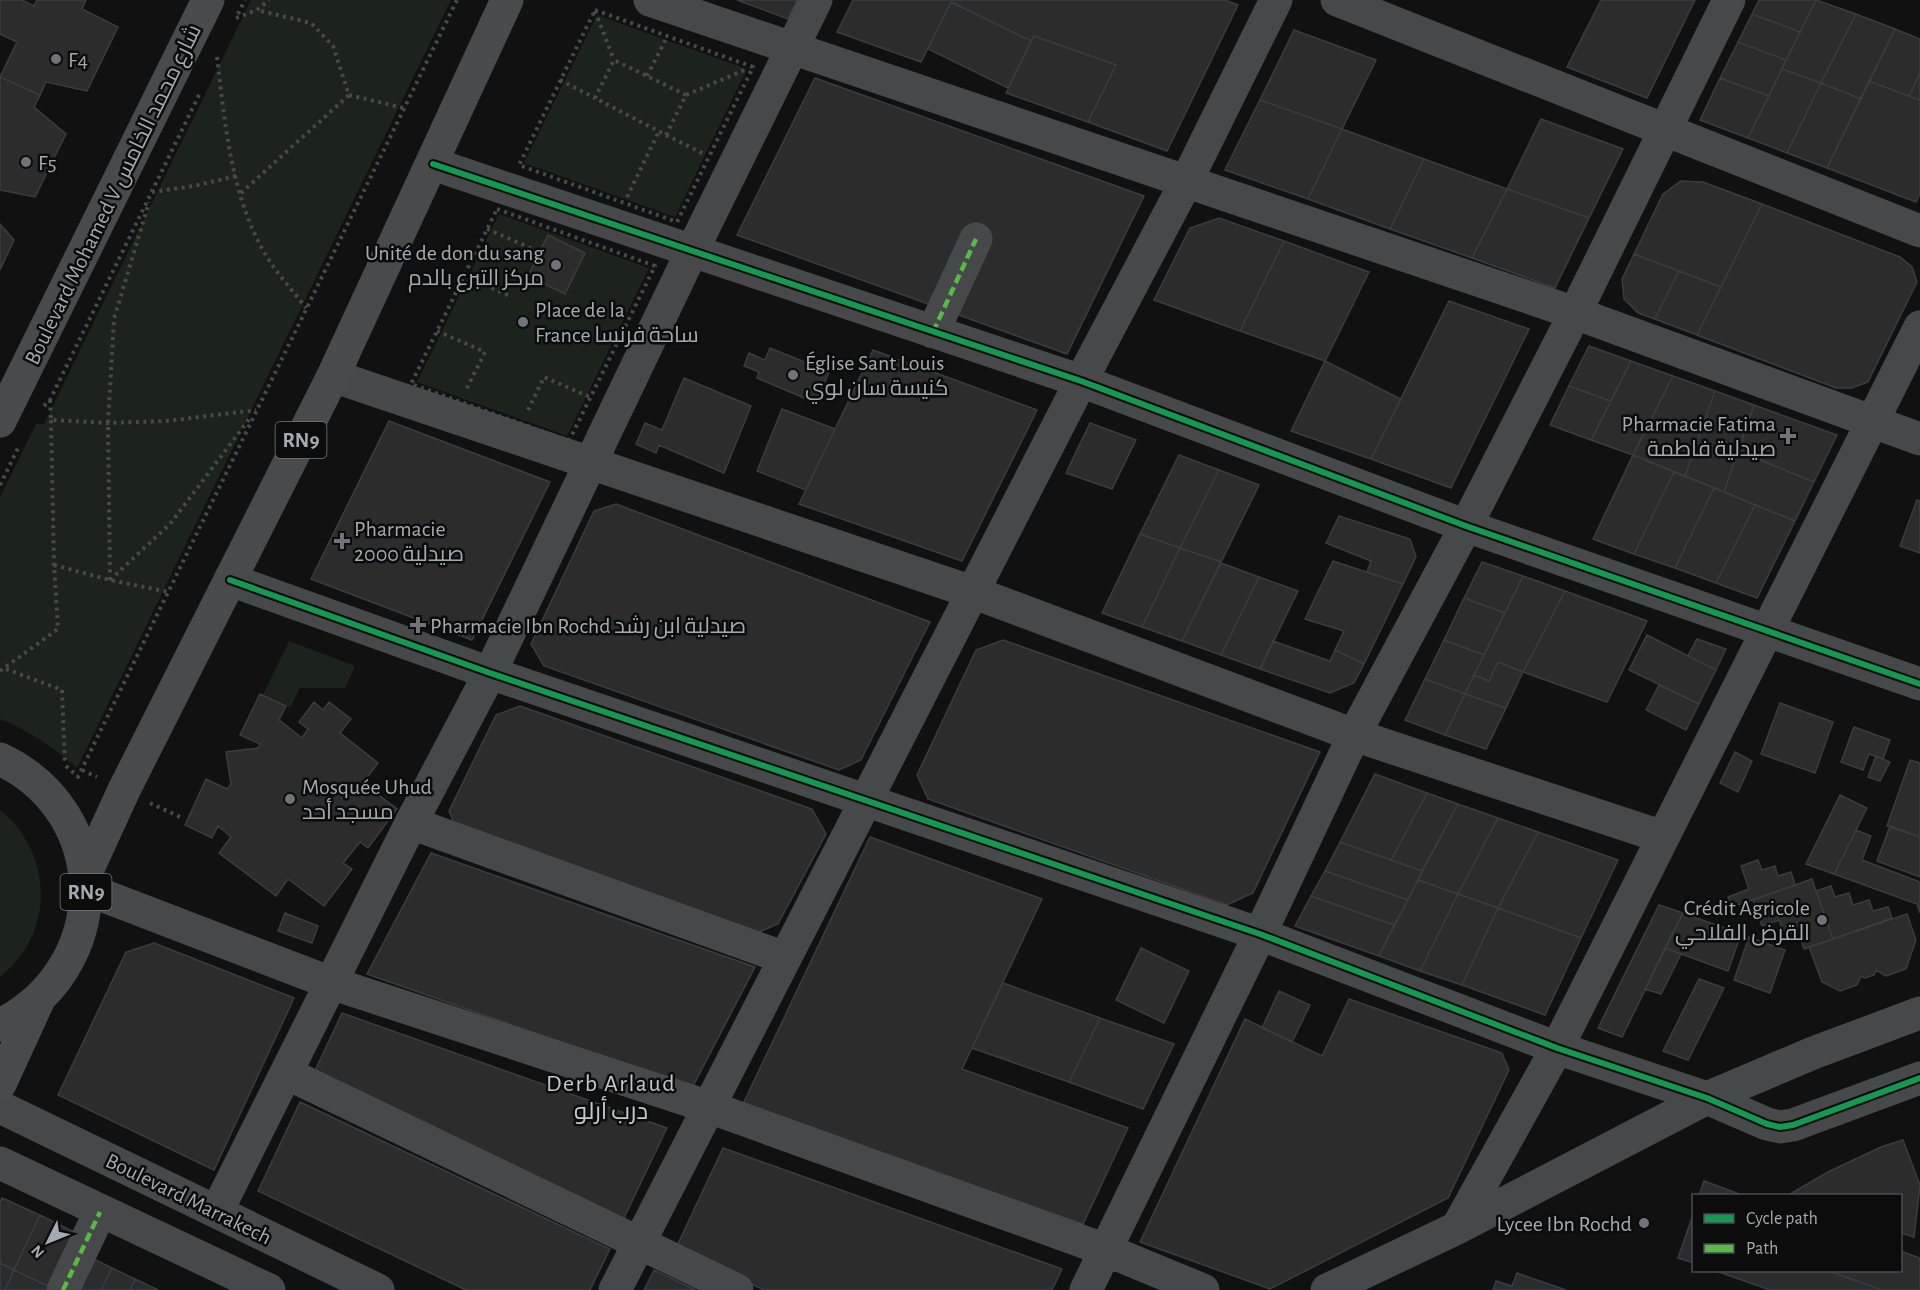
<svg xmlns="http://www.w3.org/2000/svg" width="1920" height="1290" font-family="'Alegreya Sans',Cairo,sans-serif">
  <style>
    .green { fill: #1c221c }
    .building { fill: #2c2c2d; stroke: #3a3c3e; stroke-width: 1.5 }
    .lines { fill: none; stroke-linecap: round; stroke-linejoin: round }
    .path { stroke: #47494c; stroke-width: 4; stroke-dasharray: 3 4.5; stroke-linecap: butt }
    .minor { stroke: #46484a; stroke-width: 33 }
    .major { stroke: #484a4c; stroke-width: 33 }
    .quiet { stroke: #58b947; stroke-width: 4.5; stroke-dasharray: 9 4.5; stroke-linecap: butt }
    .cycleway-casing { stroke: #0c0c0d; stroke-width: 10 }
    .cycleway { stroke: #139951; stroke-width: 6 }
    .poi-dot { fill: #70747a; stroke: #0c0c0d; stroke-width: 2 }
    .labels { text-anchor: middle; stroke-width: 5; stroke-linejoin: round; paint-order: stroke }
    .shield { fill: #0c0c0d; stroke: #767b80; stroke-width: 1.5 }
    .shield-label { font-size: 21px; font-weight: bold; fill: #a3aab2 }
    .poi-label { font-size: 22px; fill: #a3aab2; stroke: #0c0c0d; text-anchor: start }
    .street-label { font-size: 22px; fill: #a3aab2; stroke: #0c0c0d }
    .neighbourhood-label { font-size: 24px; letter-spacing: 1.5px; fill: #c4c8ce; stroke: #0c0c0d }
  </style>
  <rect width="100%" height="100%" fill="#111112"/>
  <path class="green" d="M 251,0 L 451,0 L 77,768 C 54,748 28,730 0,719 L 0,497 L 36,424 L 44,424 Z
    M 597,15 L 747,69 L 675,217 L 524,163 Z
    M 499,214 L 649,268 L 567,436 L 417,382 Z
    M 289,641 L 355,666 L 345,688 L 300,688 L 290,708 L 263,695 Z
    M 0,810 C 54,854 55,934 0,977 Z"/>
  <path class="building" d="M 0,0 L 22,0 L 34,6 L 37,0 L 86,0 L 82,9 L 118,27 L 87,91 L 46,82 L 40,95 L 0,77 L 17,42 L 0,34 Z
    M 737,0 L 797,0 L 788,19 Z
    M 853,0 L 1225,0 L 1238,5 L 1167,151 L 1088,122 L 1116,65 L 1034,36 L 1031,41 L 951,2 L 921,62 L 837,32 Z
    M 1601,0 L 1695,0 L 1647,98 L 1567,67 Z
    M 1759,0 L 1816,0 L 1800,32 L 1752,14 Z
    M 1816,0 L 1856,14 L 1821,83 L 1782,69 Z
    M 951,2 L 1031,41 L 1008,88 L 928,49 Z
    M 1752,14 L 1800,32 L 1786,60 L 1738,42 Z
    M 1856,14 L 1895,29 L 1861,99 L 1821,83 Z
    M 1895,29 L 1920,39 L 1920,73 L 1909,96 L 1869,81 Z
    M 1294,30 L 1376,60 L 1342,129 L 1260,100 Z
    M 1034,36 L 1116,65 L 1088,122 L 1006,93 Z
    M 1738,42 L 1786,60 L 1769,96 L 1720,78 Z
    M 1782,69 L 1821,83 L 1787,153 L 1748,138 Z
    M 1920,73 L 1920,100 L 1909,96 Z
    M 0,77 L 40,95 L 34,107 L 66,134 L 35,197 L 0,190 Z
    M 815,78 L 1144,196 L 1067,354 L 737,235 Z
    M 1720,78 L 1769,96 L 1748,138 L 1700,120 Z
    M 1869,81 L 1920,100 L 1920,193 L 1916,202 L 1827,168 Z
    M 1821,83 L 1861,99 L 1827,168 L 1787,153 Z
    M 1260,100 L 1342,129 L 1308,199 L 1225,170 Z
    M 1541,119 L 1623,149 L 1589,218 L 1507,189 Z
    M 1342,129 L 1424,159 L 1390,229 L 1308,199 Z
    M 1424,159 L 1507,189 L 1472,258 L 1390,229 Z
    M 1681,181 L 1703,182 L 1762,204 L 1721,287 L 1634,254 L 1663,194 Z
    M 1507,189 L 1589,218 L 1555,288 L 1472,258 Z
    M 1762,204 L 1900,257 L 1912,267 L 1917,282 L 1868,382 L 1852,388 L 1836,388 L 1697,335 Z
    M 1219,218 L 1284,241 L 1240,331 L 1154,300 L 1190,228 Z
    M 0,224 L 14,240 L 0,270 Z
    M 548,235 L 585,253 L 565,294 L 528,276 Z
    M 1284,241 L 1369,272 L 1325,361 L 1240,331 Z
    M 1634,254 L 1679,271 L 1655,319 L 1638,313 L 1624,299 L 1622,279 Z
    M 1679,271 L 1721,287 L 1697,335 L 1655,319 Z
    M 1449,301 L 1529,329 L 1451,488 L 1371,459 Z
    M 1589,346 L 1631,361 L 1611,401 L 1569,386 Z
    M 770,348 L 829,372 L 816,403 L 757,378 L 759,372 L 744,366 L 749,353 L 765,360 Z
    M 873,350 L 1037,410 L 962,561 L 799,504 Z
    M 1325,361 L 1401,399 L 1371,459 L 1291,431 Z
    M 1631,361 L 1673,376 L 1633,455 L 1591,440 Z
    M 1673,376 L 1715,391 L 1685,476 L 1633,455 Z
    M 684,378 L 751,406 L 724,473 L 659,445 L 656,453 L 636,444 L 645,423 L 662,430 Z
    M 1569,386 L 1611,401 L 1591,440 L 1550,425 Z
    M 1715,391 L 1754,405 L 1724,492 L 1685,476 Z
    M 1754,405 L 1837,435 L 1814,482 L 1738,451 Z
    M 782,409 L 835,429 L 806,490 L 757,471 Z
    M 389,421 L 550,482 L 472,640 L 311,579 Z
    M 1090,423 L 1136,440 L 1112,489 L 1066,473 Z
    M 1738,451 L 1814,482 L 1795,521 L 1724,492 Z
    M 1179,455 L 1219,470 L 1180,548 L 1140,534 Z
    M 1633,455 L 1674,472 L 1634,554 L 1593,539 Z
    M 1219,470 L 1259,485 L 1221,562 L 1180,548 Z
    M 1674,472 L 1714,488 L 1675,568 L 1634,554 Z
    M 1714,488 L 1755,505 L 1716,583 L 1675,568 Z
    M 1917,500 L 1920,501 L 1920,553 L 1900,546 Z
    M 616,504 L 930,622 L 861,760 L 839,770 L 544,666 L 531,644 L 594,511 Z
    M 1755,505 L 1795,521 L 1757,598 L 1716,583 Z
    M 1339,516 L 1410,539 L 1416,557 L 1403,584 L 1367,572 L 1371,561 L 1326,543 Z
    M 1140,534 L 1180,548 L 1142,627 L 1102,613 Z
    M 1180,548 L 1221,562 L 1182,641 L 1142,627 Z
    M 1333,561 L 1403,584 L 1364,664 L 1335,650 L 1344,631 L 1305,619 Z
    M 1482,562 L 1523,576 L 1505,613 L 1464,598 Z
    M 1221,563 L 1259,577 L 1221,655 L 1182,641 Z
    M 1523,576 L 1565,591 L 1523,672 L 1498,662 L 1489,681 L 1474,675 Z
    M 1259,577 L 1298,591 L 1260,669 L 1221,655 Z
    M 1565,591 L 1647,621 L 1607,702 L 1523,672 Z
    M 1464,598 L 1505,613 L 1484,655 L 1444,640 Z
    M 1647,635 L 1716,670 L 1699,704 L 1629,670 Z
    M 1697,639 L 1726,649 L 1716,670 L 1688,656 Z
    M 1003,640 L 1320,752 L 1253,893 L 1227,905 L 928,799 L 917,775 L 976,650 Z
    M 1444,640 L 1484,655 L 1465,694 L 1425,679 Z
    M 1273,641 L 1330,661 L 1335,650 L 1364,664 L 1354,683 L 1330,693 L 1260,669 Z
    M 1498,662 L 1523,672 L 1506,708 L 1465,694 L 1474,675 L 1489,681 Z
    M 1425,679 L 1465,694 L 1445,735 L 1405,720 Z
    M 1659,685 L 1699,704 L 1686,730 L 1646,710 Z
    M 260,694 L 286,706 L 279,720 L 302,738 L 308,729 L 299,722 L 314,702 L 323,710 L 329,702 L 351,719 L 340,733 L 378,763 L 363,783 L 397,809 L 368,848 L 360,842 L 343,863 L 352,869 L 324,906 L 288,879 L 276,896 L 219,853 L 231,837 L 218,826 L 212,838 L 185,825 L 206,779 L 227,789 L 231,784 L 226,752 L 258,748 L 260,744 L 240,735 Z
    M 1465,694 L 1506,708 L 1486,749 L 1445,735 Z
    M 1780,703 L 1833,722 L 1815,773 L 1761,754 Z
    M 520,706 L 812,809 L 826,834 L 778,924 L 752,935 L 458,832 L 449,811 L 496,715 Z
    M 1854,727 L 1890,740 L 1883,759 L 1869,754 L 1863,770 L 1841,762 Z
    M 1735,752 L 1752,761 L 1738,792 L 1720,783 Z
    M 1876,756 L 1890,762 L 1880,781 L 1868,777 Z
    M 1910,760 L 1920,763 L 1920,837 L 1887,826 Z
    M 1375,774 L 1427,793 L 1391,860 L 1340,842 Z
    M 1427,793 L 1458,804 L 1422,871 L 1391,860 Z
    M 1840,795 L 1867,808 L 1834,874 L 1806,864 Z
    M 1458,804 L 1498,818 L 1458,894 L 1418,880 Z
    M 1498,818 L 1538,832 L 1498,908 L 1458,894 Z
    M 1890,826 L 1920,837 L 1920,877 L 1877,861 Z
    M 1856,830 L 1871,836 L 1862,860 L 1920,882 L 1920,913 L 1917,904 L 1834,874 Z
    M 1538,832 L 1618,860 L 1581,938 L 1498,908 Z
    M 870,837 L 1042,899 L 962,1069 L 1128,1128 L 1083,1224 L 743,1104 Z
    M 1340,842 L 1422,871 L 1408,900 L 1325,871 Z
    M 431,853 L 755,967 L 692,1088 L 367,974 Z
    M 1758,860 L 1762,870 L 1775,866 L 1778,876 L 1791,872 L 1795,885 L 1732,907 L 1728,897 L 1749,889 L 1741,866 Z
    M 1325,871 L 1408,900 L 1394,925 L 1311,896 Z
    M 1812,879 L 1833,939 L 1804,949 L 1798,931 L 1785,936 L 1779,920 L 1762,926 L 1753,900 Z
    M 1418,880 L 1458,894 L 1420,971 L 1379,956 Z
    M 1831,886 L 1835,897 L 1849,893 L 1853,905 L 1869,900 L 1873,911 L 1888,907 L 1892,918 L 1833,939 L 1816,891 Z
    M 1458,894 L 1498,908 L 1462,985 L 1420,971 Z
    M 1311,896 L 1394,925 L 1379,956 L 1295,926 Z
    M 1659,905 L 1683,913 L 1622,1037 L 1598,1028 Z
    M 1498,908 L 1581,938 L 1545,1015 L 1462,985 Z
    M 285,913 L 318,926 L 312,943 L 278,931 Z
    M 1683,913 L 1741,934 L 1728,971 L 1665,948 Z
    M 1907,914 L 1916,940 L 1906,969 L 1886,976 L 1876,970 L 1874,975 L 1865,978 L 1861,976 L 1857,985 L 1840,991 L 1822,982 L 1809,947 Z
    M 1749,937 L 1785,950 L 1770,993 L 1734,980 Z
    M 154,943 L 294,998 L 214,1170 L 58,1095 L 126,952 Z
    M 1141,948 L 1189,971 L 1164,1023 L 1116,1000 Z
    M 1665,948 L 1681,954 L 1661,994 L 1645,989 Z
    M 1699,979 L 1724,988 L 1688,1060 L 1663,1051 Z
    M 1003,983 L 1100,1018 L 1069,1082 L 972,1048 Z
    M 1279,991 L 1310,1005 L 1292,1042 L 1262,1028 Z
    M 1349,999 L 1502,1053 L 1509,1070 L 1448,1198 L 1270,1289 L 1140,1242 L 1245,1019 L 1322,1056 Z
    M 342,1013 L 667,1128 L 622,1222 L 313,1075 Z
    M 1100,1018 L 1174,1044 L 1143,1109 L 1069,1082 Z
    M 300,1102 L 610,1249 L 590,1290 L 466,1290 L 258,1191 Z
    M 1903,1140 L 1920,1185 L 1914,1237 L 1900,1233 L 1900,1196 L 1790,1194 L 1828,1172 L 1881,1147 Z
    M 723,1148 L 1062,1269 L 1052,1290 L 764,1290 L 676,1248 Z
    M 1704,1181 L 1742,1195 L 1742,1196 L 1699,1196 Z
    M 2,1198 L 40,1215 L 14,1270 L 0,1263 L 0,1202 Z
    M 1694,1212 L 1694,1263 L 1678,1258 Z
    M 40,1215 L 78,1234 L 52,1288 L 14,1270 Z
    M 1900,1251 L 1920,1258 L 1920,1290 L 1882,1290 L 1826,1270 L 1900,1270 Z
    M 88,1256 L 112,1268 L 101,1290 L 72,1290 Z
    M 0,1263 L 14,1270 L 5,1290 L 0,1290 Z
    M 112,1268 L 135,1279 L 130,1290 L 101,1290 Z
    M 14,1270 L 52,1288 L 51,1290 L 5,1290 Z
    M 654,1270 L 696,1290 L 644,1290 Z
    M 1826,1270 L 1882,1290 L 1770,1290 L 1716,1271 Z
    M 1517,1273 L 1566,1290 L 1493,1290 L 1496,1281 L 1512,1286 Z
    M 135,1279 L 158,1290 L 130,1290 Z"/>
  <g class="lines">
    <path class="path" d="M 595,10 L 753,67 L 677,222 L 519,165 Z
      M 595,11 L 614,60
      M 238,14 L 245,0
      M 236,18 L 257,10 L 269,0
      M 217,57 C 225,124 231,198 267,257 C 278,275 294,292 306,308
      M 647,76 L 667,37
      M 560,80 L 595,98
      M 349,95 L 404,108
      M 686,95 L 614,60 L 595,98 L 666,135 L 686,95 L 747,69
      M 666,135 L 706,155
      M 152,192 L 194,186 L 236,176
      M 241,193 L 349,95 L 333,46 L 311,23 L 257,10
      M 627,197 L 659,131
      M 497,209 L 655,266 L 569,441 L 411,384 Z
      M 487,229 L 535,250
      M 464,276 L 512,297
      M 437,331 L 485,352 L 466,390
      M 50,400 L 51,420 L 108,423 L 167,421 L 256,410
      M 44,406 L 50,400 L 201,91
      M 528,410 L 544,377 L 590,397
      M 0,485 L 19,446
      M 54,565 L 110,580 L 169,592
      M 110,580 L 108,423 L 114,319 L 149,202
      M 110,580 L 170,524 L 250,418
      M 6,669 L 62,690 L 65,765
      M 0,671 L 58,629 L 54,565 L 51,420
      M 66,766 L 78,777 L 457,0
      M 82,770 L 97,777
      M 150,803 L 180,817"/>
    <path class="minor" d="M 650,0 L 1575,313 L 1920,439
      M 1337,0 L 1920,231
      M 433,164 L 1081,381 L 1466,526 L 1920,684
      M 933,332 L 976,239
      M 333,376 L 972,592 L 1354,735 L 1663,837
      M 230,580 L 490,673 L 1260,934 L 1557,1048 L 1707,1098 L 1767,1124 L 1780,1127 L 1793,1125 L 1920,1078
      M 411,823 L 785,958
      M 86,889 L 331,983 L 709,1107 L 1106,1250 L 1203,1290
      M 286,1073 L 737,1290
      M 0,1107 L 378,1290
      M 0,1163 L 269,1290
      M 217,1211 L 411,823 L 490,673 L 692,251 L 816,0
      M 1457,1228 L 1557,1048 L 1920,327
      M 63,1290 L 100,1212
      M 615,1290 L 1081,381 L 1186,182 L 1276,0
      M 1086,1290 L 1260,934 L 1354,735 L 1466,526 L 1575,313 L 1729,0
      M 1327,1290 L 1457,1228 L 1707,1098 L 1813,1053 L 1920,1013"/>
    <path class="major" d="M 0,421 L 208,0
      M 0,759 C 115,813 113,969 0,1025
      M 85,875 L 124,790 L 333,376 L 507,0
      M 0,1084 L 39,999"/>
    <path class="quiet" d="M 933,332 L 976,239
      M 63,1290 L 100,1212"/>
    <defs>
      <path id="cycleway" d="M 433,164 L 1081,381 L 1466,526 L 1920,684
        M 230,580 L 490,673 L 1260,934 L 1557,1048 L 1707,1098 L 1767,1124 L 1780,1127 L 1793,1125 L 1920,1078"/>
    </defs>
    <use href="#cycleway" class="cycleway-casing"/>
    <use href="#cycleway" class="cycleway"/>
  </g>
  <g class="poi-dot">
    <circle cx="56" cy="59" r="6"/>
    <circle cx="26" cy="162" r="6"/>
    <circle cx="556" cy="265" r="6"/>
    <circle cx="523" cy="322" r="6"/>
    <circle cx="793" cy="375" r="6"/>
    <path d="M1785 427h6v6h6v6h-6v6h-6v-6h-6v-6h6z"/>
    <path d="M339 532h6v6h6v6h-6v6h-6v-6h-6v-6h6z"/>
    <path d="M415 616h6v6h6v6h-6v6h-6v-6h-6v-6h6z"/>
    <circle cx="290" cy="799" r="6"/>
    <circle cx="1822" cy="920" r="6"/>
    <circle cx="1644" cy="1223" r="6"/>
  </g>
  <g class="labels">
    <g class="shield">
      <rect x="275.5" y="422" width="51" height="36" rx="4.5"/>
      <rect x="60.5" y="874" width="51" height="36" rx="4.5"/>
    </g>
    <g class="shield-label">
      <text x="301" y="447">RN9</text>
      <text x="86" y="899">RN9</text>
    </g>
    <g class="poi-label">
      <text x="68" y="67">F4</text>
      <text x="38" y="170">F5</text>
      <text x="544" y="260" text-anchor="end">Unité de don du sang<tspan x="544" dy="25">مركز التبرع بالدم</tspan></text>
      <text x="535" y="317">Place de la<tspan x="535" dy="25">France ساحة فرنسا</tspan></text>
      <text x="805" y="370">Église Sant Louis<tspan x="805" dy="25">كنيسة سان لوي</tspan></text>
      <text x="1776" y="431" text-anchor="end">Pharmacie Fatima<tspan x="1776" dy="25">صيدلية فاطمة</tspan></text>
      <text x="354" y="536">Pharmacie<tspan x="354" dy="25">2000 صيدلية</tspan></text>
      <text x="430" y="633">Pharmacie Ibn Rochd صيدلية ابن رشد</text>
      <text x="302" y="794">Mosquée Uhud<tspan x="302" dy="25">مسجد أحد</tspan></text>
      <text x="1810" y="915" text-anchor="end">Crédit Agricole<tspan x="1810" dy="25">القرض الفلاحي</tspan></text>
      <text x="1632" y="1231" text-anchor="end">Lycee Ibn Rochd</text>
    </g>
    <g class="street-label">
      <text transform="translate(112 194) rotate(-64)" y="8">Boulevard Mohamed V شارع محمد الخامس</text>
      <text transform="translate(189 1198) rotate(26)" y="8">Boulevard Marrakech</text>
    </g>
    <g class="neighbourhood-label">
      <text x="611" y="1091">Derb Arlaud<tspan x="611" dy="28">درب أرلو</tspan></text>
    </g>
  </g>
  <rect x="1692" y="1194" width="210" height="78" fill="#0c0c0d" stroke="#484b4f" stroke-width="1.5"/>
  <rect x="1704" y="1214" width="30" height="9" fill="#139951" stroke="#484b4f" stroke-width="1.5"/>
  <text x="1746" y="1224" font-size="18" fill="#a3aab2">Cycle path</text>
  <rect x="1704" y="1244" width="30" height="9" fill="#58b947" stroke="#484b4f" stroke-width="1.5"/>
  <text x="1746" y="1254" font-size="18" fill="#a3aab2">Path</text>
  <g transform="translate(48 1242) rotate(227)" stroke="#0c0c0d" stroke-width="4.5" paint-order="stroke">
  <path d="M0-4.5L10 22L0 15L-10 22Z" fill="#a3aab2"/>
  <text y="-9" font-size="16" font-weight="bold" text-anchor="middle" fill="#a3aab2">N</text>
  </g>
</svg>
